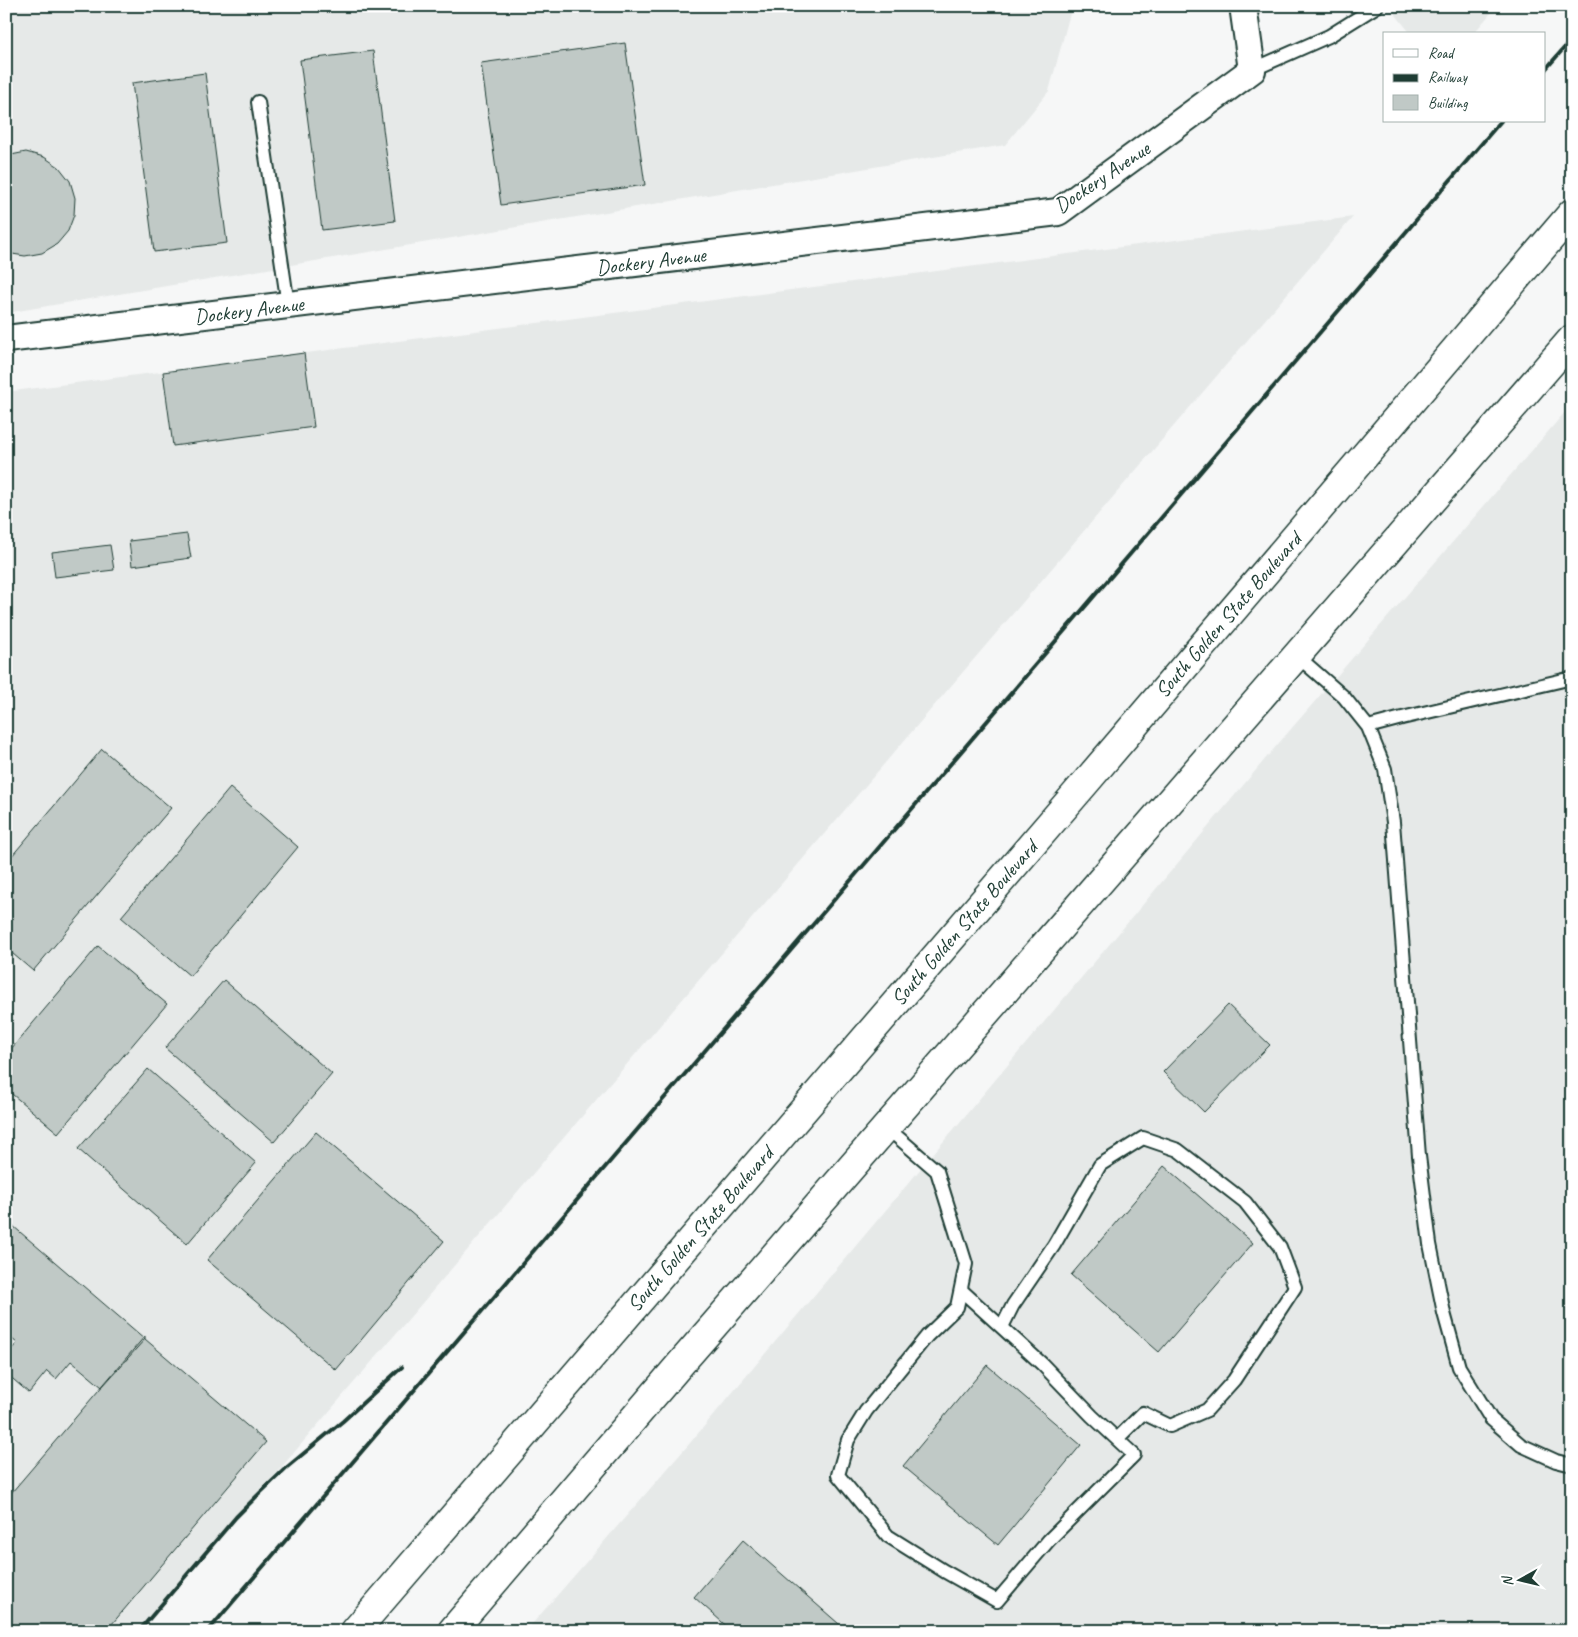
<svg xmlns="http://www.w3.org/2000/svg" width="1578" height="1637" font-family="Caveat,sans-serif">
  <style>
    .built { fill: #e6e9e8 }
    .building { fill: #c0c9c6; stroke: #1f3d34 }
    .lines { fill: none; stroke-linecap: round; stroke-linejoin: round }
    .service-casing { stroke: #1f3d34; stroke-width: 16 }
    .minor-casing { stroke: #1f3d34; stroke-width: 30 }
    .primary-casing { stroke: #1f3d34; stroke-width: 31 }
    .service { stroke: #fff; stroke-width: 12 }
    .minor { stroke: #fff; stroke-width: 26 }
    .primary { stroke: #fff; stroke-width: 28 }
    .rail { stroke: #1f3d34; stroke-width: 4 }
    .labels { text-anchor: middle; stroke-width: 4; stroke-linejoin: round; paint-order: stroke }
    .street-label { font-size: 21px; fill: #1f3d34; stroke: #fff }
  </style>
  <rect width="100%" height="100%" fill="#f6f7f7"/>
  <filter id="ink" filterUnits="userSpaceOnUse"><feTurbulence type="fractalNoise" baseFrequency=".02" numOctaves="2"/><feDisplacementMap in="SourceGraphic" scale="10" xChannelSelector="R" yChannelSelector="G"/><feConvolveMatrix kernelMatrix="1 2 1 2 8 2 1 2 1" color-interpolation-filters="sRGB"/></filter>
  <g filter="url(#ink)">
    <path class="built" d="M 6,6 L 1072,6 L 1049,91 L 1005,145 L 6,313 Z
      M 1389,6 L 1497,6 L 1473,34 L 1411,34 Z
      M 1353,217 L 141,1631 L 6,1631 L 6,392 Z
      M 1572,404 L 1572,1631 L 526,1631 L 690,1443 L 1272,751 Z"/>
    <path class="building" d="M 625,43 L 645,185 L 501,205 L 481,63 Z
      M 373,51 L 395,221 L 322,230 L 300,60 Z
      M 205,73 L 227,243 L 154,252 L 132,83 Z
      M 26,152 L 44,157 L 59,167 L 70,181 L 75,198 L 74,215 L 68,231 L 57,244 L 42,253 L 25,256 L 6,253 L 6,156 Z
      M 304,353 L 314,427 L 173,446 L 163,372 Z
      M 187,534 L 191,558 L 132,566 L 129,541 Z
      M 110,545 L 114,570 L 55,577 L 52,552 Z
      M 102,749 L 171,808 L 33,971 L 6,948 L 6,863 Z
      M 230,788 L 298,847 L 190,976 L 121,917 Z
      M 98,946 L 167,1004 L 58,1133 L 6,1089 L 6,1055 Z
      M 224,980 L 332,1074 L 274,1142 L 165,1048 Z
      M 1228,1005 L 1270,1045 L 1204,1112 L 1163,1072 Z
      M 148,1069 L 256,1163 L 187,1244 L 78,1149 Z
      M 316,1132 L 444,1241 L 336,1370 L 207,1260 Z
      M 1164,1166 L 1253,1243 L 1159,1352 L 1071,1275 Z
      M 6,1220 L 145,1339 L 102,1387 L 71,1361 L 56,1379 L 47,1371 L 29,1393 L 6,1373 L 6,1356 L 17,1343 L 6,1334 Z
      M 145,1336 L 145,1339 L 266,1442 L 106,1631 L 6,1631 L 6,1499 Z
      M 987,1365 L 1081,1445 L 998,1545 L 903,1466 Z
      M 743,1540 L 847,1631 L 732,1631 L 694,1597 Z"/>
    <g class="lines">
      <defs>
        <path id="service" d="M 1252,70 L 1329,36 L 1377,6
          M 258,102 L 288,305
          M 1296,655 L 1344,697 L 1368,727 L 1385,769 L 1393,822 L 1419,1156 L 1430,1244 L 1444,1313 L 1459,1367 L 1491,1419 L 1521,1445 L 1556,1461 L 1572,1465
          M 1368,727 L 1402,718 L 1572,678
          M 886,1127 L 937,1171 L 966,1264 L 957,1307 L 927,1336 L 866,1411 L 848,1440 L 838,1475 L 888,1536 L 944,1571 L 997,1601 L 1049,1540 L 1134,1455 L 1092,1416 L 1042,1364 L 961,1290
          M 1002,1327 L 1013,1305 L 1054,1245 L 1100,1165 L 1143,1138 L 1178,1150 L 1245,1202 L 1280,1247 L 1295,1287 L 1234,1380 L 1207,1410 L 1170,1426 L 1143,1413 L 1117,1439"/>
        <path id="minor" d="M 6,339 L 1058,212 L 1252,70 L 1243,6"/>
        <path id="primary" d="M 355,1631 L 1086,782 L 1572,213
          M 452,1631 L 682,1362 L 1572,339"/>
      </defs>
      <use href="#service" class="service-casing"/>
      <use href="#minor" class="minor-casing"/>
      <use href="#primary" class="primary-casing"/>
      <use href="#service" class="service"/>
      <use href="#minor" class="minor"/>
      <use href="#primary" class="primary"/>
      <path class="rail" d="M 1544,71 L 1572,39
        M 139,1631 L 236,1517 L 260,1493 L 286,1468 L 343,1421 L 402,1367
        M 208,1631 L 1501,121"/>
    </g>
  </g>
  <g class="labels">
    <g class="street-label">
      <text transform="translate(1102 177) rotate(-34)" y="7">Dockery Avenue</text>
      <text transform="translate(651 261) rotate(-7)" y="7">Dockery Avenue</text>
      <text transform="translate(249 310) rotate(-7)" y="7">Dockery Avenue</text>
      <text transform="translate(1228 615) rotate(-49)" y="7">South Golden State Boulevard</text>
      <text transform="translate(964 923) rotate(-49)" y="7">South Golden State Boulevard</text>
      <text transform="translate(700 1229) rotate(-49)" y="7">South Golden State Boulevard</text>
    </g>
  </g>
  <rect width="1578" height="1637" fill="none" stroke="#fff" stroke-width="25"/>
  <rect x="12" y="12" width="1553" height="1612" fill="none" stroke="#1f3d34" stroke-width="2" filter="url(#ink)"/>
  <rect x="1383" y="32" width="162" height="90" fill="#ffffff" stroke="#a5b1ae"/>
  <rect x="1393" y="49" width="25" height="8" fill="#ffffff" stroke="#a5b1ae"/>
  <text x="1428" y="58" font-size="15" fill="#1f3d34">Road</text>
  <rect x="1393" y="74" width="25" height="8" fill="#1f3d34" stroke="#a5b1ae"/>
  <text x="1428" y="82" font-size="15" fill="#1f3d34">Railway</text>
  <rect x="1393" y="95" width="25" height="15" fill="#c0c9c6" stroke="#a5b1ae"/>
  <text x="1428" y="108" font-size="15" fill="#1f3d34">Building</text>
  <g transform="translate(1520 1580) rotate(262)" stroke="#ffffff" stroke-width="4" paint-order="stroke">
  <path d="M0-4L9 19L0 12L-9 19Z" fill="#1f3d34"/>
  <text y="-8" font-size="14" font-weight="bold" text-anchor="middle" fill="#1f3d34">N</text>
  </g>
</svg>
